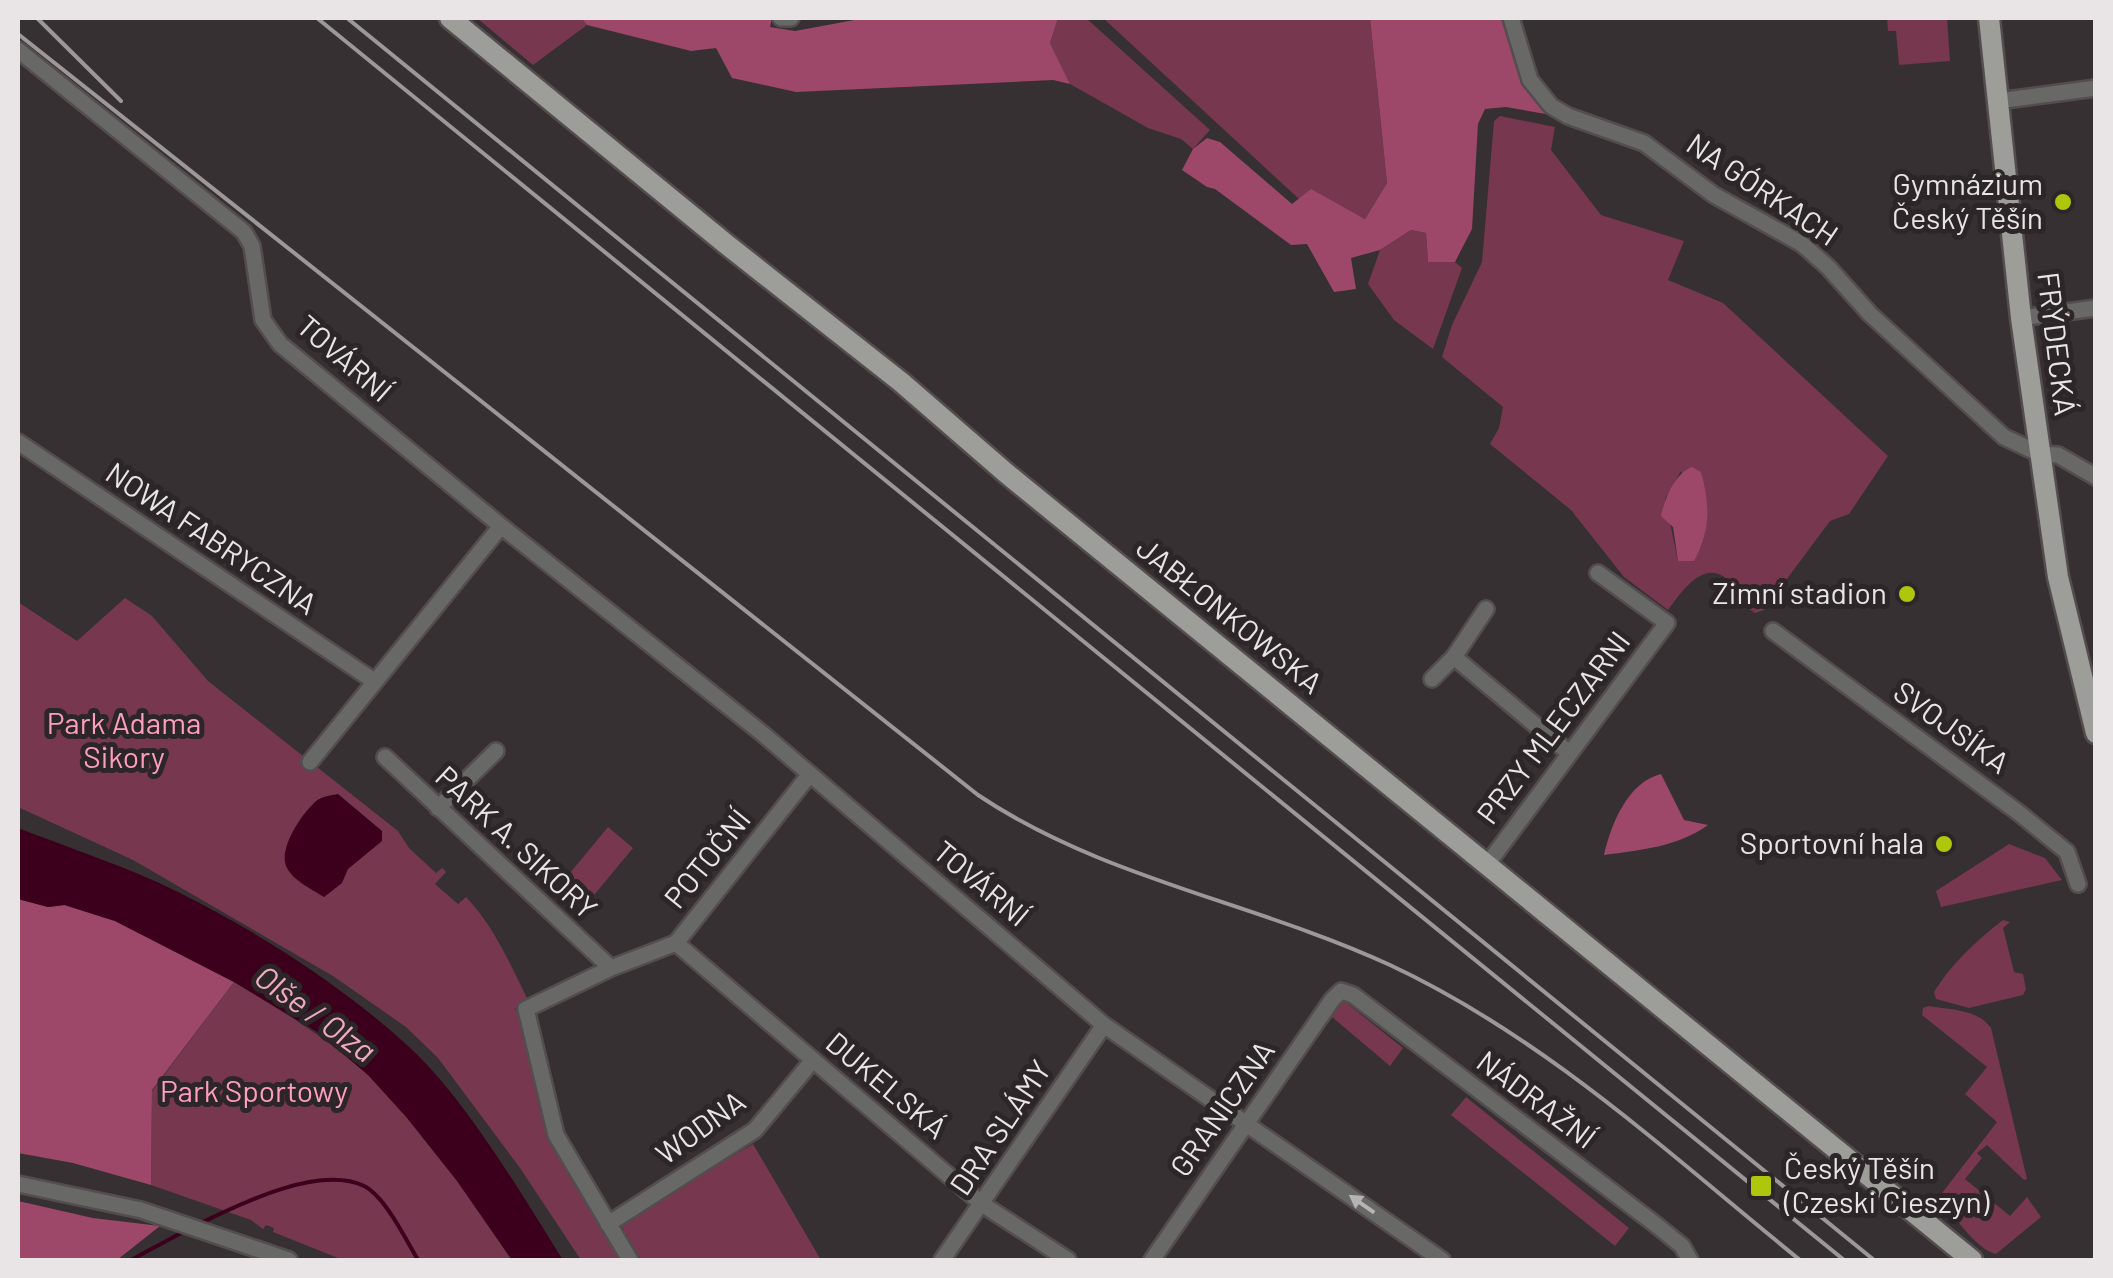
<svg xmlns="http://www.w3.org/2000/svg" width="2113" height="1278" font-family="Barlow,sans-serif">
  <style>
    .green { fill: #76374f; fill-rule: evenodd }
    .forest { fill: #9d4769 }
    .water { fill: #3c001d }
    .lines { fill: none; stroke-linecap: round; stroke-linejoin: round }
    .stream { stroke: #3c001d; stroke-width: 4 }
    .minor-casing { stroke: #534d4f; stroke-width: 20 }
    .major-casing { stroke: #534d4f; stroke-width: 25 }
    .minor { stroke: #686966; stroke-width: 15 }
    .major { stroke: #9d9e99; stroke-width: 20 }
    .rail { stroke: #9c9899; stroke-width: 4 }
    .oneway { fill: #b5b3b3 }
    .poi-dot { fill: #aec60b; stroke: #2c2628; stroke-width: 4 }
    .labels { text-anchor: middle; stroke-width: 10; stroke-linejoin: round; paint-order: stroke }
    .poi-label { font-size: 30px; fill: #e9e5e6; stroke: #2c2628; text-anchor: end }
    .street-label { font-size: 30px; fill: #e9e5e6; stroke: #2c2628 }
    .park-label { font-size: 30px; fill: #fd9dbf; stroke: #2c2628 }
    .water-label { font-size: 32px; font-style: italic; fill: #f2a9c2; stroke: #2c2628 }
  </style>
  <rect width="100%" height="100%" fill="#363032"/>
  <path class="green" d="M 477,18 L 581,18 L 587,25 L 533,65 Z
    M 1058,18 L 1086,18 L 1210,130 L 1193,149 L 1181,139 L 1148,128 L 1070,84 L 1050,43 Z
    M 1103,18 L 1370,18 L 1387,183 L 1365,219 L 1311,190 L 1299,199 Z
    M 1887,18 L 1947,18 L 1950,61 L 1899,65 L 1896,31 L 1888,31 Z
    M 1500,116 L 1555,127 L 1551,150 L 1601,215 L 1684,241 L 1668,280 L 1723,303 L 1888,456 L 1849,514 L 1830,521 L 1764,610 L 1755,613 C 1744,607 1742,598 1735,588 C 1709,552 1684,588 1668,610 L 1624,577 L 1571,510 L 1490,444 L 1499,428 L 1503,407 L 1442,357 L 1452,325 L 1482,262 L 1494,121 ZM 1681,471 C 1699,507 1717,522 1694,560 L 1678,561 L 1665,499 Z
    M 1411,230 L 1426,233 L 1428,262 L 1455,262 L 1462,268 L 1433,349 L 1394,320 L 1368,284 L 1380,250 Z
    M 125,598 L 152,616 L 208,681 L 398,831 L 409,848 L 436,873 L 442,868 L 446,872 L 435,884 L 458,904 L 466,897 C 494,926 510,964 528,1000 L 515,1009 L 526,1028 L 550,1136 L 625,1260 L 581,1260 L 520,1168 L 438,1058 L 406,1027 L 333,976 L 133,860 L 18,807 L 18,602 L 77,641 Z
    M 608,827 L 633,848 L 590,900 L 565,879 Z
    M 2009,844 L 2045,858 L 2062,880 L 1941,907 L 1936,891 Z
    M 2003,920 L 2010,922 L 2003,928 L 2014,972 L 2023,974 L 2026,989 L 2023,995 L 1969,1008 L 1936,999 L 1934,992 C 1951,964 1977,940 2003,920 Z
    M 234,982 C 280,1010 326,1037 366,1073 C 424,1126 468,1197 512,1260 L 343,1260 L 273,1232 L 274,1228 L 266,1225 L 263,1229 L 251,1220 L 151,1185 L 152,1091 Z
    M 1343,1000 L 1403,1048 L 1390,1066 L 1332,1017 Z
    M 1929,1006 C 1950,1010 1978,1009 1991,1028 L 2027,1179 L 2024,1180 L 1987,1145 L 1977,1153 L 1982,1158 L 1965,1179 L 2010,1216 L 2027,1197 L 2041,1217 L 1996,1254 C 1977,1250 1947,1211 1942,1193 L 1997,1122 L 1965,1094 L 1987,1067 L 1922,1015 L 1923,1008 Z
    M 1466,1097 L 1629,1228 L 1615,1246 L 1451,1115 Z
    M 753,1144 L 821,1260 L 641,1260 L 619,1222 Z"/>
  <path class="forest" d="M 581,18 L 772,18 L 770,27 L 795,31 L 865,18 L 1058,18 L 1050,43 L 1070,84 L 1053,80 L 796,92 L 732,78 L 716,48 L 691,51 L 587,25 Z
    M 1370,18 L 1506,18 L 1557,116 L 1506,107 L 1485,109 L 1478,124 L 1472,229 L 1455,262 L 1428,262 L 1426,233 L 1411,230 L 1380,250 L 1351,258 L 1356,289 L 1334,292 L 1307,244 L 1291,245 L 1215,189 L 1207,187 L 1182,170 L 1193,149 L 1207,138 L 1220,142 L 1292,204 L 1311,189 L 1365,219 L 1387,183 Z
    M 1692,467 L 1701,472 C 1710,504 1711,531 1694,561 L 1678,561 L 1673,527 L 1661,516 C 1665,498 1675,473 1692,467 Z
    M 1661,774 L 1684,820 L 1708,825 C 1677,847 1641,850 1604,855 C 1611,824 1628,782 1661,774 Z
    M 18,899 L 48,907 L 64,905 L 115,921 L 234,982 L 152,1090 L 151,1185 L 73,1163 L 18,1153 Z
    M 18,1201 L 93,1218 L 160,1226 L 117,1260 L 18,1260 Z"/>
  <path class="water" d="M 338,794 L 382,831 L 382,841 L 348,869 L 342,883 L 324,897 C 311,889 292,880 286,866 C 279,847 302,814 315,802 C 320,797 331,795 338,794 Z
    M 18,828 C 72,849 128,867 180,893 C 260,933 341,985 407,1045 C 464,1096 522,1195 563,1260 L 512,1260 L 457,1181 L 407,1118 L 368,1075 L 317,1032 L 234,982 L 115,921 L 65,905 L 48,907 L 18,899 Z"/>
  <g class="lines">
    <path class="stream" d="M 201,1223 C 242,1203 319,1165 364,1186 C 385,1196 406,1240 418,1260
      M 131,1260 L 183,1232"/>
    <defs>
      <path id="minor" d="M 781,18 L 791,18
        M 1511,18 L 1530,80 L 1551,106 L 1568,116 L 1644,143 L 1714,195 L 1802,244 L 1828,267 L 1870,314 L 2004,437 L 2040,454 L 2058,455 L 2096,477
        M 18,50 L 244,232 L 252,246 L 263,320 L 280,344 L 501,526 L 763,734 L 1104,1025 L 1442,1260
        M 1998,101 L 2096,88
        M 2021,318 L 2096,308
        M 18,442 L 374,681
        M 1773,631 L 2019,813 L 2067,852 L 2078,884
        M 1454,657 L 1569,753
        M 1432,679 L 1454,657 L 1486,609
        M 385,757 L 611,968
        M 310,762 L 501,526
        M 438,808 L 496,751
        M 1486,866 L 1667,623 L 1598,573
        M 676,943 L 982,1204 L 1068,1260
        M 18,1184 L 141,1210 L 289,1260
        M 608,1224 L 755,1130 L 813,1060
        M 630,1260 L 556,1135 L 526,1009 L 611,968 L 676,943 L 810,774
        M 942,1260 L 1104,1025
        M 1152,1260 L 1332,1000 L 1341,991 L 1353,995 L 1655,1224 L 1682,1246 L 1690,1260"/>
      <path id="major" d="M 450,18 L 726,244 L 901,382 L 1006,473 L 1972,1260
        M 1989,18 L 2021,318 L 2058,577 L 2096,733"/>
    </defs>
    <use href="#minor" class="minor-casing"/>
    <use href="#major" class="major-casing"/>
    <use href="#minor" class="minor"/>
    <use href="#major" class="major"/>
    <path class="rail" d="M 37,18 L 121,101
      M 317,18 L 1844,1260
      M 347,18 L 1874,1260
      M 18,34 L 978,795 C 1103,879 1254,902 1390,965 C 1544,1037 1669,1154 1800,1260"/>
  </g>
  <defs><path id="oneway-solid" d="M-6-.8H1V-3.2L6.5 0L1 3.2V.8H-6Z" transform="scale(2.5)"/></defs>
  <use class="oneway" href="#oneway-solid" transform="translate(1362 1204) rotate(-145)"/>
  <g class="poi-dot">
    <circle cx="2063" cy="202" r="10"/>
    <circle cx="1907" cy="594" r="10"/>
    <circle cx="1944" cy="844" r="10"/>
    <rect x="1749" y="1174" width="24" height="24" rx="5"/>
  </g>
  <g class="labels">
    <g class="poi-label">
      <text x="2043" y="195">Gymnázium<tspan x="2043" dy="34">Český Těšín</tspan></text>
      <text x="1887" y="604">Zimní stadion</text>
      <text x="1924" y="854">Sportovní hala</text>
      <text x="1784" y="1179" text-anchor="start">Český Těšín<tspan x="1784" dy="34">(Czeski Cieszyn)</tspan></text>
    </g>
    <g class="street-label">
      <text transform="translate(1762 190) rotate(34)" y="10">NA GÓRKACH</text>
      <text transform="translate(2056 344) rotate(83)" y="10">FRÝDECKÁ</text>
      <text transform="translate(344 359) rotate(41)" y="10">TOVÁRNÍ</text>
      <text transform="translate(211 539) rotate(34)" y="10">NOWA FABRYCZNA</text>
      <text transform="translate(1229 616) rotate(39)" y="10">JABŁONKOWSKA</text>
      <text transform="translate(1554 728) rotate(-53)" y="10">PRZY MLECZARNI</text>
      <text transform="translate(1951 728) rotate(36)" y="10">SVOJSÍKA</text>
      <text transform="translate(516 843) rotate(43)" y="10">PARK A. SIKORY</text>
      <text transform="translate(708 859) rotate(-51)" y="10">POTOČNÍ</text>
      <text transform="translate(981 884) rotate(40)" y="10">TOVÁRNÍ</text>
      <text transform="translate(886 1086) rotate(40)" y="10">DUKELSKÁ</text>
      <text transform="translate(1536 1100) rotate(37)" y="10">NÁDRAŽNÍ</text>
      <text transform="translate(1223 1109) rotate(-55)" y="10">GRANICZNA</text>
      <text transform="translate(701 1128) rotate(-36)" y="10">WODNA</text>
      <text transform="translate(1001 1128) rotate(-56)" y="10">DRA SLÁMY</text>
    </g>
    <g class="park-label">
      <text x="124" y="734">Park Adama<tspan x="124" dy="34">Sikory</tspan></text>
      <text x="254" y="1102">Park Sportowy</text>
    </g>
    <g class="water-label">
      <text transform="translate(315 1014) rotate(36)" y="11">Olše / Olza</text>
    </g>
  </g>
  <rect width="2113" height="1278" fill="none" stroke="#e9e5e6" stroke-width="40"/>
</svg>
